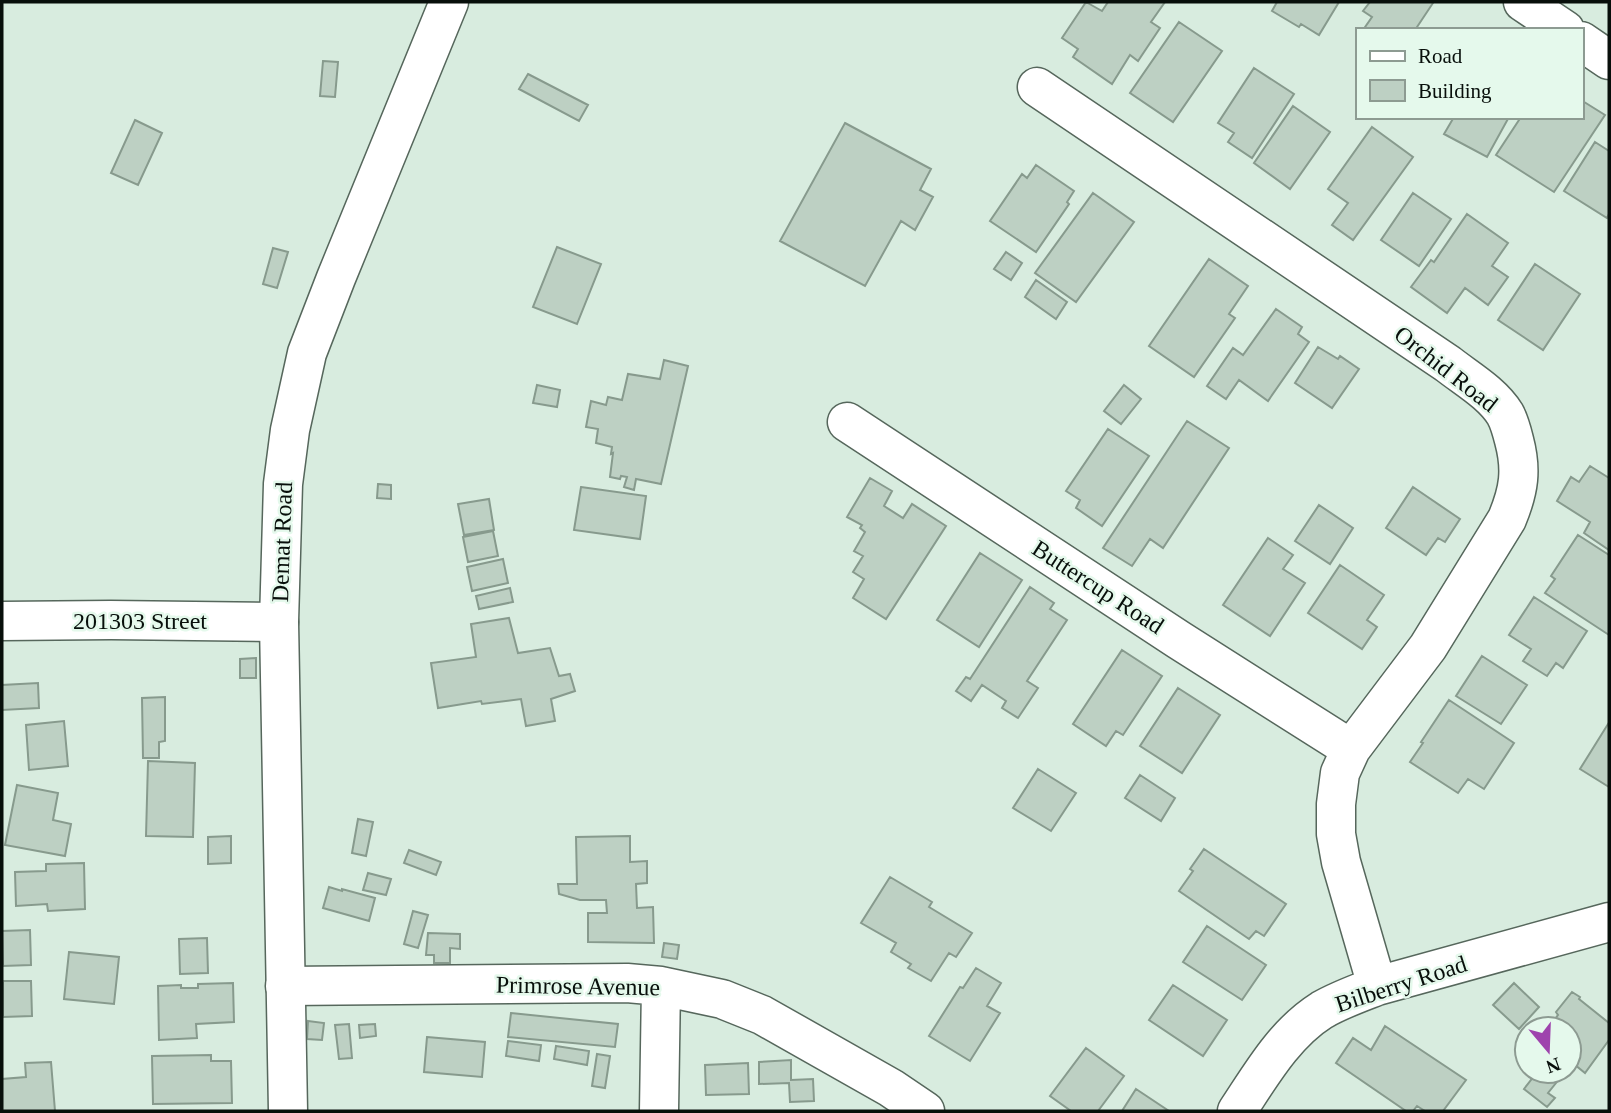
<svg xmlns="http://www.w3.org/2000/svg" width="1611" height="1113" font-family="'Times New Roman',serif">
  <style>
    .building { fill: #bdd0c3; stroke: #879a8d; stroke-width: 2 }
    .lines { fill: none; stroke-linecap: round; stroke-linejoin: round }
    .street-casing { stroke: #56675c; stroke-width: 41 }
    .secondary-casing { stroke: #56675c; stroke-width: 41 }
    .street { stroke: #fff; stroke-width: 38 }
    .secondary { stroke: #fff; stroke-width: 38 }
    .labels { text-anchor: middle; stroke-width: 5; stroke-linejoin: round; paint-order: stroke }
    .street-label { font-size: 24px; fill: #080f0b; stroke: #e5f9ec }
  </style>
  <rect width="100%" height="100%" fill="#d8ecdf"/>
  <path class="building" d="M 1086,2 L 1102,11 L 1108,2 L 1165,2 L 1151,22 L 1160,28 L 1138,61 L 1130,55 L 1112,84 L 1073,57 L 1078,49 L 1062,38 Z
    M 1277,2 L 1339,2 L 1319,35 L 1301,24 L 1299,27 L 1272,11 Z
    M 1370,2 L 1432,2 L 1433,3 L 1415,30 L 1363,30 L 1372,17 L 1363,11 Z
    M 1179,22 L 1222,51 L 1173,122 L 1130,93 Z
    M 323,61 L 338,62 L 335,97 L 320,96 Z
    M 1254,68 L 1294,94 L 1252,158 L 1228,142 L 1234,133 L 1218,123 Z
    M 528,74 L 588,105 L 579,121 L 519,89 Z
    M 1581,100 L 1605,115 L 1554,192 L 1496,155 L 1521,117 L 1581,117 Z
    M 1293,106 L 1330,132 L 1290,189 L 1254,163 Z
    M 1454,117 L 1509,117 L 1487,157 L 1444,134 Z
    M 135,120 L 162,133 L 138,185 L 111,173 Z
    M 845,123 L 931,169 L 920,190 L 933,197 L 915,230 L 901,221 L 865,286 L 780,241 Z
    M 1372,127 L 1413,157 L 1353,240 L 1332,225 L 1348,203 L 1328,189 Z
    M 1595,142 L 1609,151 L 1609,214 L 1607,218 L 1564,191 Z
    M 1036,165 L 1074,191 L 1067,202 L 1069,204 L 1036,252 L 990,221 L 1022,174 L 1027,178 Z
    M 1093,193 L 1134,222 L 1076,302 L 1035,273 Z
    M 1413,193 L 1451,219 L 1419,266 L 1381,240 Z
    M 1467,214 L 1508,243 L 1492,266 L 1508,277 L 1488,305 L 1465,288 L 1447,313 L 1411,287 L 1431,260 L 1434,262 Z
    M 557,247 L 601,264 L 577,324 L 533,307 Z
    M 273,248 L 288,252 L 277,288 L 263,284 Z
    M 1006,252 L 1022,263 L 1011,280 L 994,269 Z
    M 1209,259 L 1248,286 L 1229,314 L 1235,318 L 1194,377 L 1149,346 Z
    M 1535,264 L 1580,294 L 1543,350 L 1498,320 Z
    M 1036,280 L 1067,302 L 1056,319 L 1025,297 Z
    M 1276,309 L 1302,327 L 1298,334 L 1309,342 L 1268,401 L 1239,380 L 1226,399 L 1207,386 L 1233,348 L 1243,355 Z
    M 1318,347 L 1338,359 L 1340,356 L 1359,369 L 1332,408 L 1295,383 Z
    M 664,360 L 688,366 L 661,484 L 636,479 L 634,490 L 624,487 L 627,477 L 621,476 L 620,479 L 610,477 L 613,453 L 611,454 L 612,447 L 596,443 L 598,429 L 586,427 L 591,401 L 606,405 L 608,397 L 622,400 L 628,374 L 660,379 Z
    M 537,385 L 560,390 L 557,407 L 533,403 Z
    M 1124,385 L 1141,399 L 1121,424 L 1104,411 Z
    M 1187,421 L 1229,448 L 1163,548 L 1150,539 L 1132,566 L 1103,548 Z
    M 1108,429 L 1149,456 L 1102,526 L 1076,508 L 1080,500 L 1066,491 Z
    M 1590,466 L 1609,478 L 1609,550 L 1584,533 L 1590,522 L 1557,501 L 1571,477 L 1579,482 Z
    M 870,478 L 892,491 L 884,506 L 903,518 L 912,504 L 946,526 L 886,619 L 853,598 L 864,579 L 853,572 L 863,556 L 854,551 L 865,532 L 860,528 L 862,525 L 847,517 Z
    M 378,484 L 391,485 L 391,499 L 377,498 Z
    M 581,487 L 646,496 L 640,539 L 574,530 Z
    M 1413,487 L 1460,519 L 1445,542 L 1438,538 L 1426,555 L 1386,528 Z
    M 489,499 L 494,530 L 464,535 L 458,504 Z
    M 1319,505 L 1353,528 L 1330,564 L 1295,541 Z
    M 493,531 L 498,556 L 468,562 L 463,537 Z
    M 1578,535 L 1609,555 L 1609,635 L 1545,593 L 1555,579 L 1551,576 Z
    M 1268,538 L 1293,555 L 1283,569 L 1305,583 L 1270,636 L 1223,605 Z
    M 980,553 L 1022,580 L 979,647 L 937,620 Z
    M 503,559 L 508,583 L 472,591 L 467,567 Z
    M 1340,565 L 1384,595 L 1367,620 L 1377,627 L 1362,649 L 1308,613 Z
    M 1030,587 L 1054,603 L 1050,609 L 1067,620 L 1027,681 L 1038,688 L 1018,718 L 1002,708 L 1006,701 L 982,685 L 971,701 L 956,691 L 966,677 L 970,679 Z
    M 510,588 L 513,602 L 479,609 L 476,596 Z
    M 1534,597 L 1587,631 L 1563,668 L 1556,663 L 1547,676 L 1523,661 L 1531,649 L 1509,635 Z
    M 509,618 L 518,653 L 550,648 L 559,676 L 570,674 L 575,691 L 551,699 L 555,721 L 526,726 L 521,699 L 482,704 L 481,701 L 438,708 L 431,663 L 476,657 L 471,624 Z
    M 1122,650 L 1162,676 L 1123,735 L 1116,731 L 1106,746 L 1073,724 Z
    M 1482,656 L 1527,685 L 1501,724 L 1456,696 Z
    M 256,658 L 256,678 L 240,678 L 240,659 Z
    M 38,683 L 39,708 L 2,710 L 2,685 Z
    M 1178,688 L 1220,715 L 1182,773 L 1140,746 Z
    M 165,697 L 165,741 L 159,742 L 159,758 L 143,758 L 142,698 Z
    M 1449,700 L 1514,743 L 1484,789 L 1468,779 L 1458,793 L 1410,762 L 1423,743 L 1421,742 Z
    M 64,721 L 68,766 L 29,770 L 26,725 Z
    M 1608,724 L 1609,725 L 1609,787 L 1580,769 Z
    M 148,761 L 195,763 L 193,837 L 146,836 Z
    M 1038,769 L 1076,793 L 1051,831 L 1013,808 Z
    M 1140,775 L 1175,798 L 1161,821 L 1125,798 Z
    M 17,785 L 58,793 L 53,820 L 71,824 L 65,856 L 5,845 Z
    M 358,819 L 373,822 L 366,856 L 352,853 Z
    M 231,836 L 231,863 L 208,864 L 208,837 Z
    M 630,836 L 630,862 L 647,861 L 647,883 L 636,884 L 637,908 L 653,907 L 654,943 L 588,942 L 588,913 L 607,913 L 606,900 L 580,900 L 559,894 L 558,884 L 577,884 L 576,837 Z
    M 1204,849 L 1286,904 L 1264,936 L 1256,931 L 1249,939 L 1179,891 L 1193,871 L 1190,869 Z
    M 409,850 L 441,862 L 436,875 L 404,863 Z
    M 84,863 L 85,909 L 48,911 L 47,904 L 16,906 L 15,872 L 46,871 L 46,864 Z
    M 368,873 L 391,879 L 386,895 L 363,890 Z
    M 890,877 L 932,902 L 929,907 L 972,933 L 956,957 L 949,953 L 931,981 L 908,968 L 911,964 L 891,952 L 896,943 L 861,923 Z
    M 329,887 L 342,891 L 342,889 L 375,898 L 369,921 L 323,908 Z
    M 413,911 L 428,915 L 418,948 L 404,944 Z
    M 1207,926 L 1266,965 L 1242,1000 L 1183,962 Z
    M 30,930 L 31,965 L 3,966 L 2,931 Z
    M 428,933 L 460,934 L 460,949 L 450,948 L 450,963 L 434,963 L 434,955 L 426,955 Z
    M 207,938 L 208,973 L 180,974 L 179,939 Z
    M 664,943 L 679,945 L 677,959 L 662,957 Z
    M 69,952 L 119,957 L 114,1004 L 64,999 Z
    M 976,968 L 1001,983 L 987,1006 L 1000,1013 L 970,1061 L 929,1036 L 960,987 L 963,988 Z
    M 3,981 L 31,981 L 32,1016 L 3,1017 Z
    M 233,983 L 234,1022 L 196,1024 L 197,1038 L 159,1040 L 158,986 L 181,985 L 181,988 L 198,988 L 198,984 Z
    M 1514,983 L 1539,1007 L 1519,1029 L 1493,1005 Z
    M 1173,985 L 1227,1020 L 1203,1056 L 1149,1020 Z
    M 1572,992 L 1580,997 L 1579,999 L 1609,1023 L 1609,1040 L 1585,1073 L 1569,1060 L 1569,1029 L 1547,1029 L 1558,1015 L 1556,1012 Z
    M 511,1013 L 618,1024 L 615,1047 L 508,1037 Z
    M 308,1021 L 324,1023 L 322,1040 L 307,1039 Z
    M 349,1024 L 352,1058 L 339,1059 L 335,1025 Z
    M 375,1024 L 376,1036 L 360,1038 L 359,1025 Z
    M 1385,1026 L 1466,1080 L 1443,1111 L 1425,1111 L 1417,1106 L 1413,1111 L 1406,1111 L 1336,1063 L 1353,1038 L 1371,1050 Z
    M 427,1037 L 485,1042 L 482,1077 L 424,1072 Z
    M 508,1041 L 541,1045 L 539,1061 L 506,1056 Z
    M 556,1046 L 589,1051 L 587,1065 L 554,1059 Z
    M 1086,1048 L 1124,1076 L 1098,1111 L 1071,1111 L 1050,1096 Z
    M 597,1054 L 610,1056 L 605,1088 L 592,1086 Z
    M 211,1055 L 211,1061 L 231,1061 L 232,1103 L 153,1104 L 152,1056 Z
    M 791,1060 L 791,1080 L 813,1079 L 814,1101 L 790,1102 L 789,1083 L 759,1084 L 759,1062 Z
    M 51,1062 L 55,1111 L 2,1111 L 2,1079 L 26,1077 L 25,1063 Z
    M 748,1063 L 749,1094 L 706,1095 L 705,1065 Z
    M 1538,1071 L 1550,1071 L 1560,1078 L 1548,1093 L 1555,1098 L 1547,1107 L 1524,1089 Z
    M 1136,1089 L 1169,1111 L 1122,1111 Z"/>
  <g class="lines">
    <defs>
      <path id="street" d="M 1523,2 L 1565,30
        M 1581,41 L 1609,60
        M 1037,87 L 1448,364 C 1467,379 1492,393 1505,414 C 1509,421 1512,432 1514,440 C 1522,470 1519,490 1507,519 L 1428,647 L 1351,749 L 1340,773 L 1336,804 L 1336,834 L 1341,862 L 1377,986
        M 847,422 L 1179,640 L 1351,749
        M 2,621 L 111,620 L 279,622
        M 285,986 L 627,983 L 661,986 L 722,999 L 762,1015 L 891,1088 L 925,1111
        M 659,1111 L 661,986
        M 1237,1111 C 1261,1075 1284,1034 1322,1010 C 1339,1000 1359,993 1377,986 L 1609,922"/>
      <path id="secondary" d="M 288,1111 L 279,622 L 283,484 L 290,430 L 307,353 L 336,278 L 449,2"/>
    </defs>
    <use href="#street" class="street-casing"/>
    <use href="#secondary" class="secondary-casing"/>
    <use href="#street" class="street"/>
    <use href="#secondary" class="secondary"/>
  </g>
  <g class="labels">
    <g class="street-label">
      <text transform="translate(1446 369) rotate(38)" y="8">Orchid Road</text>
      <text transform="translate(282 542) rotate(-88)" y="8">Demat Road</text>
      <text transform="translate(1098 587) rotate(33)" y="8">Buttercup Road</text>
      <text x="140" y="629">201303 Street</text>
      <text transform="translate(1401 984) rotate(-18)" y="8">Bilberry Road</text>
      <text transform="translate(578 986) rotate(1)" y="8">Primrose Avenue</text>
    </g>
  </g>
  <rect width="1611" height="1113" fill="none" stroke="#080f0b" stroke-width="7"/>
  <rect x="1356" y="28" width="228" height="91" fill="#e5f9ec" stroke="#8d9b92" stroke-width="2"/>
  <rect x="1370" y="51" width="35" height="10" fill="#ffffff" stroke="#8d9b92" stroke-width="2"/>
  <text x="1418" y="63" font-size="21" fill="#080f0b">Road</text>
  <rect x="1370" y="80" width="35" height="21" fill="#bdd0c3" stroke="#8d9b92" stroke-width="2"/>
  <text x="1418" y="98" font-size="21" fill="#080f0b">Building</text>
  <g transform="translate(1548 1050) rotate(161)"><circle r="33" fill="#e5f9ec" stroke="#8d9b92" stroke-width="2"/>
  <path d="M0-5L12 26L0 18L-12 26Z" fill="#9e43ad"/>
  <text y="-10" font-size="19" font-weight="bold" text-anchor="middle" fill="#080f0b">N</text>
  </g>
</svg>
